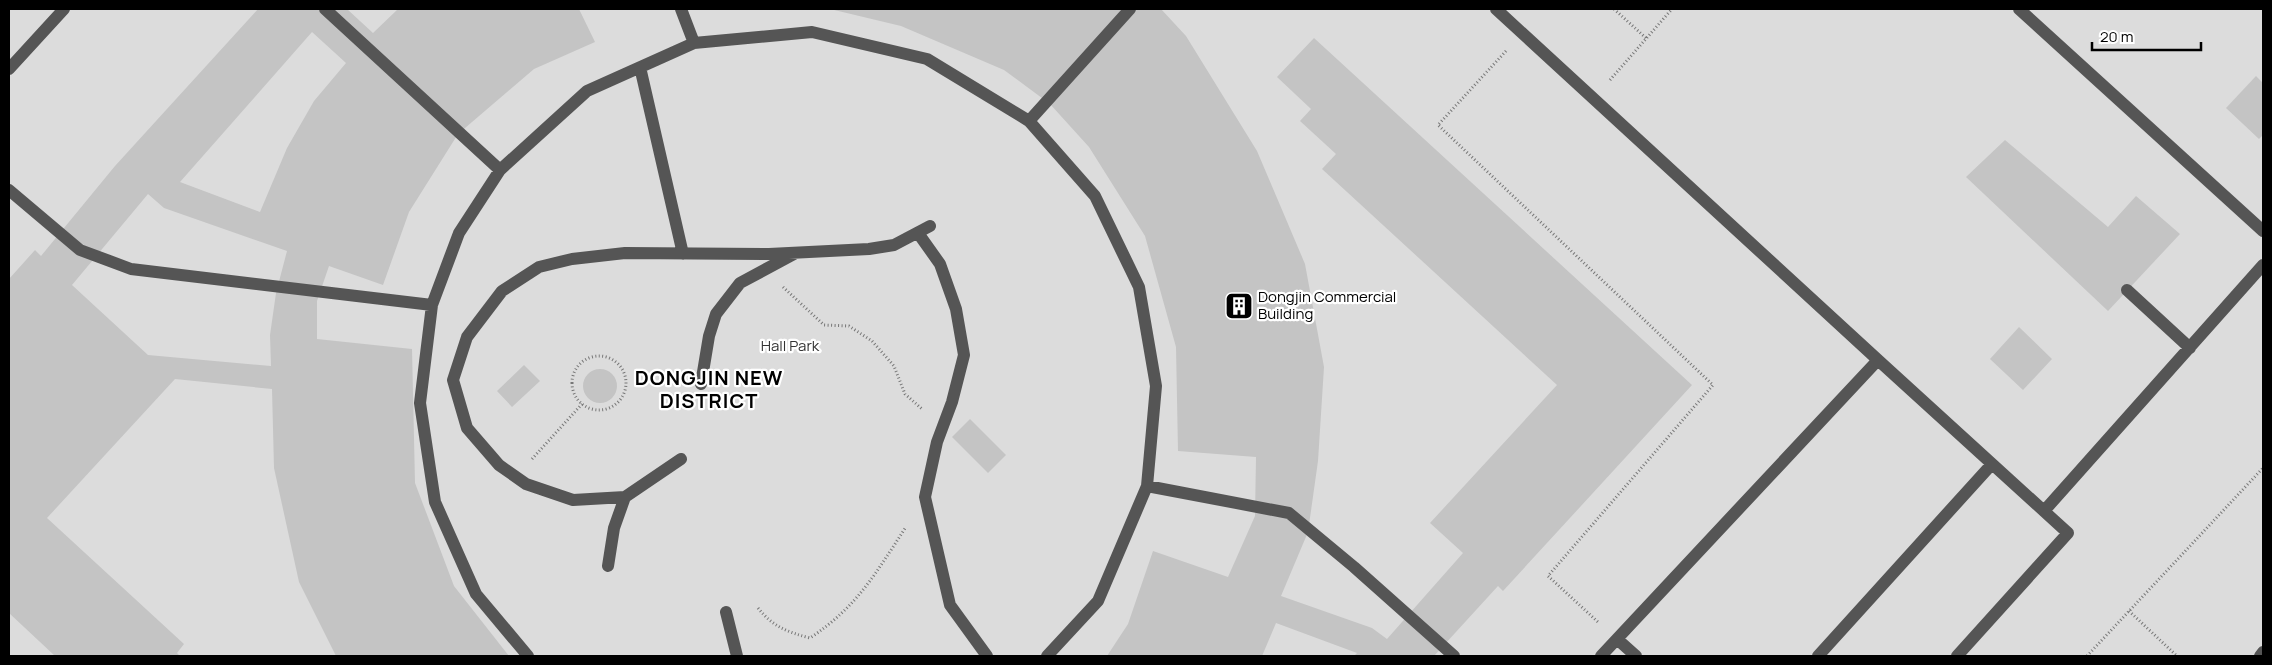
<svg xmlns="http://www.w3.org/2000/svg" width="2272" height="665" font-family="Manrope,sans-serif">
  <style>
    .green { fill: #dcdcdc }
    .building { fill: #c4c4c4; fill-rule: evenodd }
    .lines { fill: none; stroke-linecap: round; stroke-linejoin: round }
    .path { stroke: #777; stroke-width: 3; stroke-dasharray: 1 2.5; stroke-linecap: butt }
    .minor { stroke: #555; stroke-width: 12 }
    .labels { text-anchor: middle; stroke-width: 4.5; stroke-linejoin: round; paint-order: stroke }
    .poi-label { font-size: 15px; fill: #000; stroke: #fff; text-anchor: start }
    .park-label { font-size: 15px; fill: #333; stroke: #fff }
    .district-label { font-size: 20px; font-weight: bold; letter-spacing: 1px; fill: #000; stroke: #fff }
  </style>
  <rect width="100%" height="100%" fill="#fff"/>
  <path class="green" d="M 9,9 L 2263,9 L 2263,656 L 9,656 Z"/>
  <path class="building" d="M 258,9 L 347,9 L 373,33 L 398,9 L 579,9 L 595,42 L 534,69 L 458,134 L 409,212 L 383,285 L 329,266 L 317,301 L 317,339 L 412,349 L 415,483 L 454,586 L 509,656 L 336,656 L 299,582 L 274,468 L 272,389 L 175,379 L 47,518 L 184,644 L 177,653 L 180,656 L 55,656 L 9,613 L 9,279 L 35,250 L 41,256 L 115,166 ZM 312,32 L 346,63 L 314,101 L 287,148 L 260,212 L 180,182 ZM 148,194 L 164,208 L 287,251 L 276,293 L 270,335 L 271,366 L 148,355 L 72,285 Z
    M 830,9 L 1161,9 L 1186,36 L 1257,151 L 1305,264 L 1324,367 L 1318,461 L 1308,532 L 1281,596 L 1372,628 L 1387,639 L 1463,553 L 1430,523 L 1557,385 L 1322,169 L 1336,154 L 1300,121 L 1311,109 L 1277,77 L 1314,38 L 1692,385 L 1503,591 L 1498,586 L 1434,656 L 1354,656 L 1357,653 L 1276,623 L 1262,656 L 1107,656 L 1128,624 L 1153,551 L 1228,577 L 1255,516 L 1256,457 L 1178,451 L 1176,347 L 1145,236 L 1089,147 L 1050,104 L 1004,70 L 901,26 Z
    M 2256,76 L 2263,83 L 2263,135 L 2259,139 L 2226,108 Z
    M 2005,140 L 2108,227 L 2136,196 L 2180,234 L 2108,311 L 1966,177 Z
    M 2019,327 L 2052,359 L 2023,390 L 1990,359 Z
    M 524,365 L 540,381 L 512,407 L 497,391 Z
    M583 386a17 17 0 1 1 34 0a17 17 0 1 1-34 0Z
    M 970,419 L 1006,455 L 988,473 L 952,437 Z"/>
  <g class="lines">
    <path class="path" d="M 1614,9 L 1646,38
      M 1506,51 L 1438,125 L 1713,385 L 1548,576 L 1598,622
      M 1610,80 L 1672,9
      M 783,287 L 824,325 L 849,326 L 872,341 L 894,366 L 905,394 L 922,409
      M572 383a27 27 0 1 1 54 0a27 27 0 1 1-54 0Z
      M 532,459 L 582,404
      M 758,608 C 772,626 787,632 810,638 C 858,606 875,574 906,527
      M 2129,611 L 2177,656
      M 2087,656 L 2263,468"/>
    <path class="minor" d="M 325,9 L 500,170
      M 681,9 L 694,43
      M 1496,9 L 1878,360 L 1601,656
      M 2019,9 L 2263,231
      M 640,67 L 683,254
      M 9,69 L 64,9
      M 1029,121 L 1130,9
      M 9,190 L 80,250 L 131,269 L 432,305
      M 918,233 L 940,264 L 956,309 L 964,355 L 952,402 L 937,442 L 925,497 L 950,605 L 987,656
      M 2127,290 L 2190,348
      M 1878,360 L 2068,533 L 1957,656
      M 701,384 L 709,336 L 716,314 L 740,283 L 794,254
      M 681,459 L 625,497 L 573,500 L 526,484 L 499,465 L 467,428 L 453,380 L 467,337 L 502,291 L 539,267 L 572,259 L 625,253 L 769,254 L 869,249 L 894,245 L 930,226
      M 1147,486 L 1289,513 L 1354,567 L 1454,656
      M 2044,511 L 2263,265
      M 608,566 L 614,528 L 625,497
      M 726,612 L 737,656
      M 1617,639 L 1636,656
      M 528,656 L 476,594 L 435,502 L 420,403 L 432,305 L 459,233 L 500,170 L 587,91 L 694,43 L 812,32 L 927,59 L 1029,121 L 1095,196 L 1139,287 L 1156,386 L 1147,486 L 1098,601 L 1047,656
      M 1818,656 L 1992,464
      M 2260,656 L 2263,652"/>
  </g>
  <defs>
    <symbol id="building-square" viewBox="-11 -11 22 22"><rect x="-9" y="-9" width="18" height="18" rx="4" fill="#000" stroke="#fff"/><path d="M-4-6H4V6H1V3H-1V6H-4ZM-2.5-4.3h1.7v1.8h-1.7ZM.8-4.3h1.7v1.8H.8ZM-2.5-1h1.7V.8h-1.7ZM.8-1h1.7V.8H.8Z" fill="#fff"/></symbol>
  </defs>
  <g fill-rule="evenodd">
    <use href="#building-square" x="1223" y="290" width="32" height="32"/>
  </g>
  <g class="labels">
    <g class="poi-label">
      <text x="1258" y="302">Dongjin Commercial<tspan x="1258" dy="17">Building</tspan></text>
    </g>
    <g class="park-label">
      <text x="790" y="351">Hall Park</text>
    </g>
    <g class="district-label">
      <text x="709" y="385">DONGJIN NEW<tspan x="709" dy="23">DISTRICT</tspan></text>
    </g>
  </g>
  <rect width="2272" height="665" fill="none" stroke="#000000" stroke-width="20"/>
  <path d="M2092 42v8h109v-8" fill="none" stroke="#000000" stroke-width="2.5"/>
  <text x="2100" y="42" font-size="15" fill="#000000" stroke="#ffffff" stroke-width="4" paint-order="stroke">20 m</text>
</svg>
